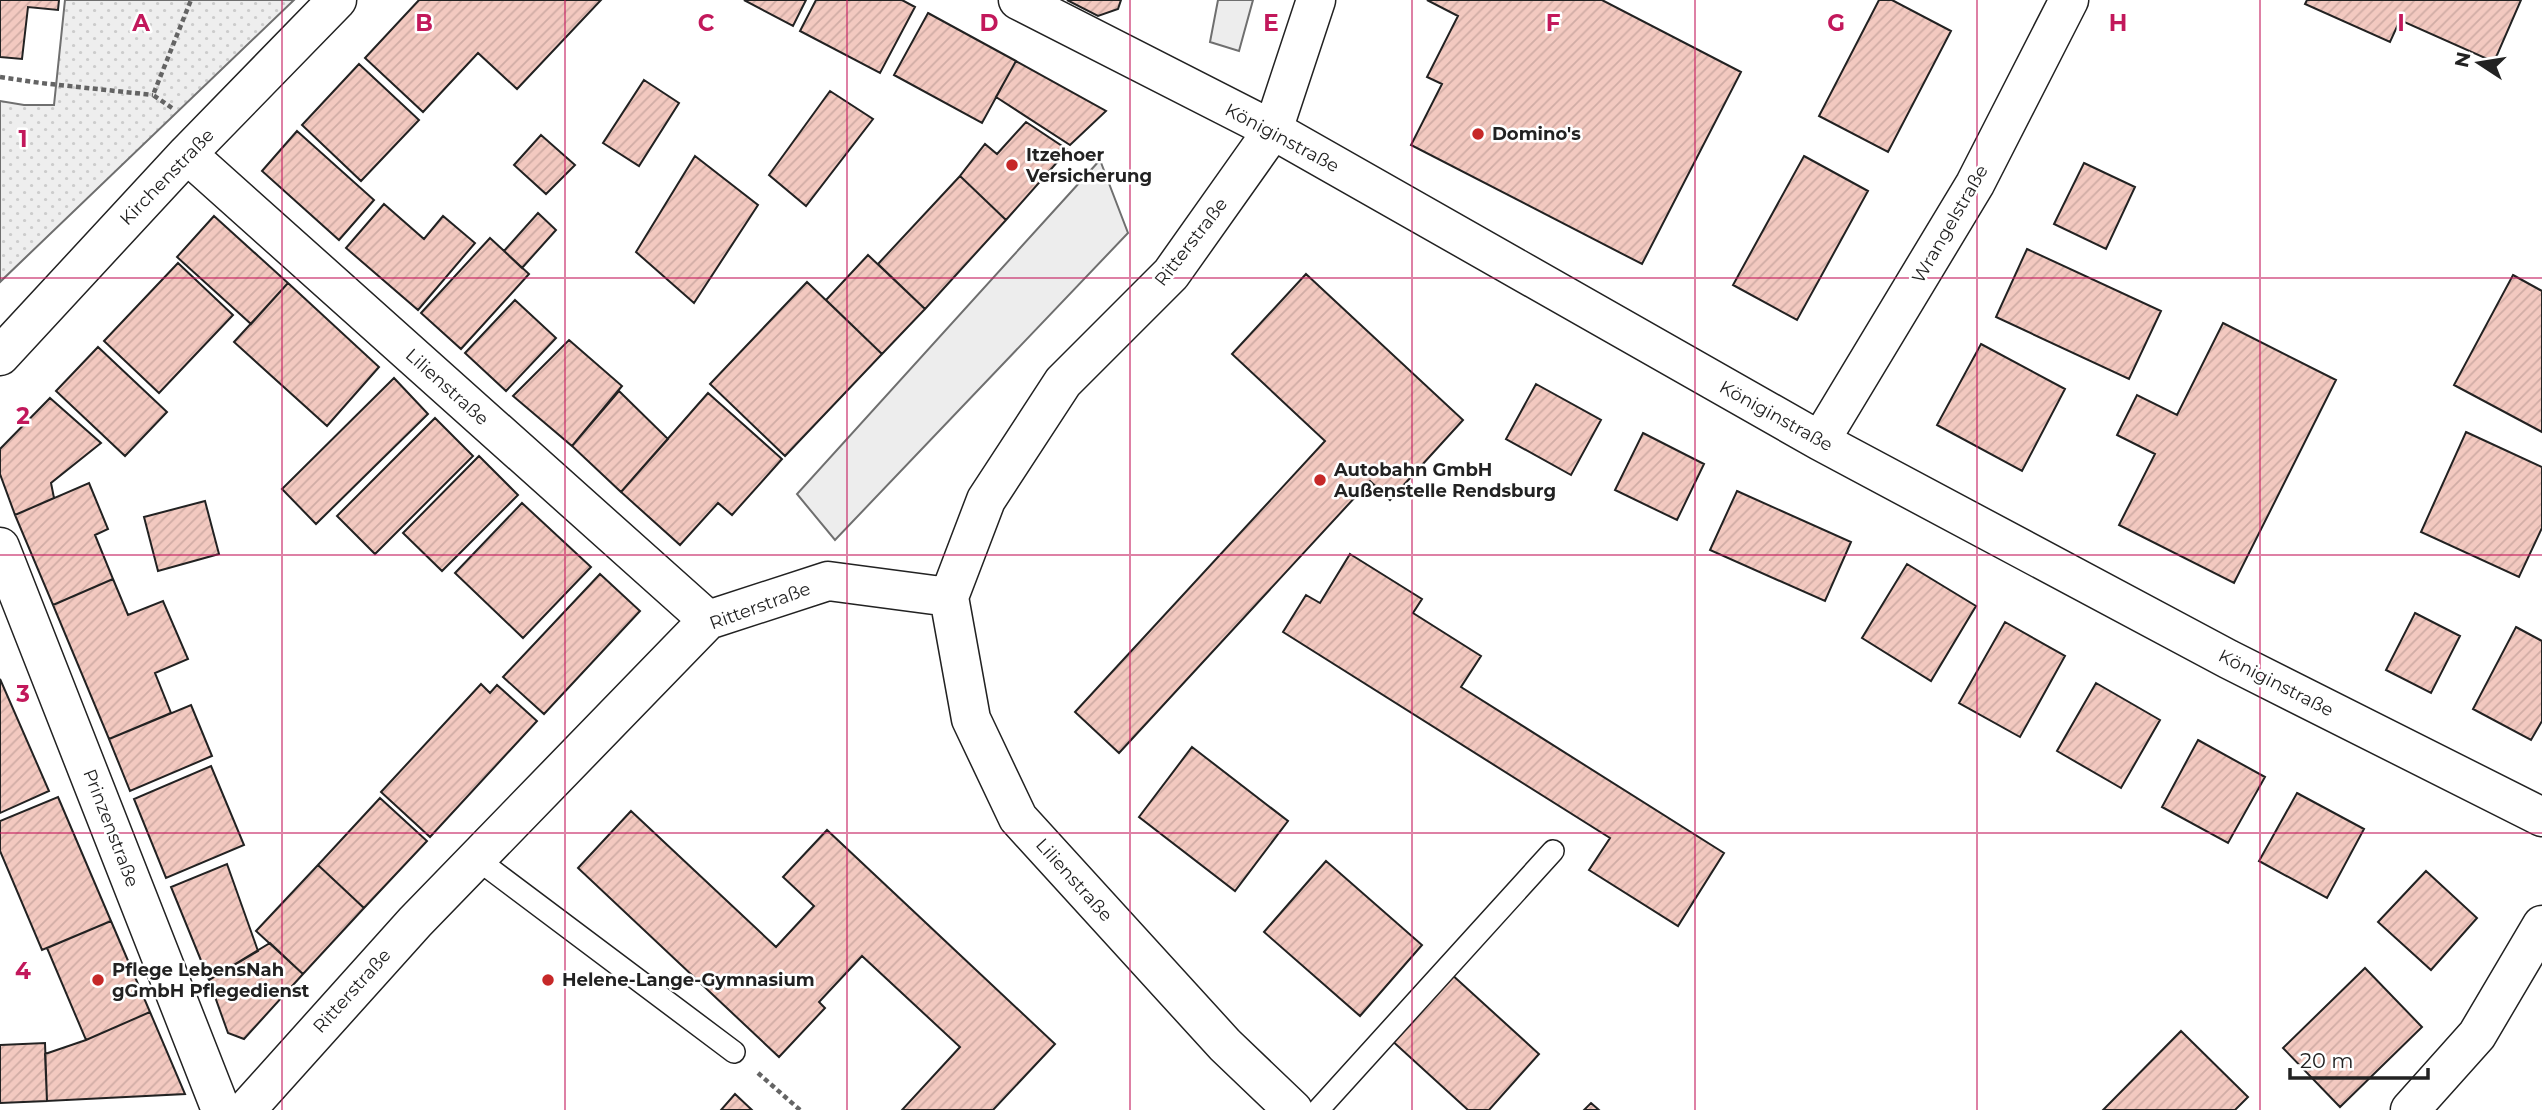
<svg xmlns="http://www.w3.org/2000/svg" width="2542" height="1110" font-family="Montserrat,sans-serif">
  <style>
    .park { fill: url(#park-dots); stroke: #6f6f6f; stroke-width: 2 }
    .parking { fill: #ededed; stroke: #6f6f6f; stroke-width: 2 }
    .building { fill: url(#building-hatch); stroke: #222; stroke-width: 2 }
    .lines { fill: none; stroke-linecap: round; stroke-linejoin: round }
    .service-casing { stroke: #222; stroke-width: 24 }
    .minor-casing { stroke: #222; stroke-width: 41 }
    .path { stroke: #646464; stroke-width: 4.5; stroke-dasharray: 5 3.5; stroke-linecap: butt }
    .service { stroke: #fff; stroke-width: 21 }
    .minor { stroke: #fff; stroke-width: 38 }
    .grid { fill: none; stroke: #c2185b; stroke-width: 2; stroke-opacity: 0.55 }
    .poi-dot { fill: #c62828; stroke: #fff; stroke-width: 2.5 }
    .labels { text-anchor: middle; stroke-width: 5; stroke-linejoin: round; paint-order: stroke }
    .poi-label { font-size: 18px; font-weight: bold; fill: #222; stroke: #fff; text-anchor: start }
    .street-label { font-size: 18px; fill: #222; stroke: #fff }
    .grid-label { font-size: 23px; text-anchor: middle; font-weight: bold; fill: #c2185b; stroke: #fff; stroke-width: 5; stroke-linejoin: round; paint-order: stroke }
  </style>
  <defs>
    <pattern id="park-dots" width="8" height="8" patternUnits="userSpaceOnUse" patternTransform="scale(1.75)"><rect width="8" height="8" fill="#eee"/><path d="M2 2h.1M6 6h.1" fill="none" stroke="#ccc" stroke-width="1.8" stroke-linecap="round"/></pattern>
    <pattern id="building-hatch" width="6" height="6" patternUnits="userSpaceOnUse" patternTransform="scale(1.75)"><rect width="6" height="6" fill="#f3c9c0"/><path d="M-1 1l2-2M0 6l6-6M5 7l2-2" fill="none" stroke="#d0aca5"/></pattern>
  </defs>
  <rect width="100%" height="100%" fill="#fff"/>
  <path class="park" d="M 65,0 L 294,0 L 0,282 L 0,101 L 24,105 L 54,105 Z"/>
  <path class="parking" d="M 1218,0 L 1253,0 L 1239,51 L 1210,42 Z
    M 1100,160 L 1128,233 L 835,540 L 797,494 Z"/>
  <path class="building" d="M 0,0 L 59,0 L 58,10 L 28,7 L 22,59 L 0,57 Z
    M 419,0 L 601,0 L 517,89 L 478,53 L 423,112 L 365,58 Z
    M 744,0 L 806,0 L 793,26 Z
    M 816,0 L 902,0 L 915,7 L 880,73 L 800,31 Z
    M 1067,0 L 1121,0 L 1118,9 L 1098,16 Z
    M 1427,0 L 1602,0 L 1741,72 L 1642,264 L 1411,145 L 1442,84 L 1427,77 L 1458,16 Z
    M 1879,0 L 1892,0 L 1951,31 L 1888,152 L 1819,116 Z
    M 2307,0 L 2521,0 L 2494,62 L 2400,20 L 2390,42 L 2305,4 Z
    M 928,13 L 1016,61 L 982,123 L 894,75 Z
    M 1016,61 L 1106,111 L 1070,145 L 996,97 Z
    M 359,64 L 419,120 L 361,181 L 302,125 Z
    M 644,80 L 679,103 L 639,166 L 603,143 Z
    M 830,91 L 873,119 L 806,206 L 769,175 Z
    M 1026,122 L 1068,150 L 1006,220 L 960,176 L 985,144 L 997,154 Z
    M 297,131 L 374,200 L 339,240 L 262,171 Z
    M 541,135 L 575,165 L 546,194 L 514,165 Z
    M 695,156 L 758,205 L 694,303 L 636,252 Z
    M 1804,156 L 1868,191 L 1797,320 L 1733,285 Z
    M 2084,163 L 2135,187 L 2106,249 L 2054,224 Z
    M 960,176 L 1006,220 L 925,309 L 878,264 Z
    M 384,204 L 424,239 L 443,216 L 475,243 L 418,310 L 346,248 Z
    M 538,213 L 556,230 L 522,268 L 504,251 Z
    M 214,216 L 288,283 L 251,324 L 177,257 Z
    M 490,238 L 529,274 L 461,349 L 421,313 Z
    M 2027,249 L 2161,311 L 2129,379 L 1996,317 Z
    M 868,255 L 925,309 L 882,354 L 826,300 Z
    M 178,263 L 233,315 L 159,393 L 104,341 Z
    M 1306,274 L 1463,420 L 1390,500 L 1370,481 L 1119,753 L 1075,712 L 1325,441 L 1232,354 Z
    M 2513,275 L 2542,291 L 2542,432 L 2454,385 Z
    M 807,282 L 882,354 L 785,456 L 710,384 Z
    M 288,283 L 379,367 L 327,426 L 234,342 Z
    M 515,300 L 556,338 L 506,391 L 465,353 Z
    M 2223,323 L 2336,380 L 2234,583 L 2119,525 L 2155,454 L 2117,435 L 2137,395 L 2177,415 Z
    M 569,340 L 622,386 L 572,446 L 513,396 Z
    M 1981,344 L 2065,389 L 2022,471 L 1937,425 Z
    M 98,347 L 167,412 L 125,456 L 56,391 Z
    M 394,378 L 428,414 L 316,524 L 282,489 Z
    M 1536,384 L 1601,420 L 1571,475 L 1506,439 Z
    M 619,391 L 668,439 L 621,492 L 572,446 Z
    M 708,393 L 782,459 L 732,515 L 718,503 L 680,545 L 621,492 Z
    M 50,398 L 101,443 L 51,483 L 54,498 L 15,515 L 0,474 L 0,449 Z
    M 435,418 L 473,456 L 375,554 L 337,516 Z
    M 2466,432 L 2542,467 L 2542,528 L 2519,577 L 2421,532 Z
    M 1643,433 L 1704,464 L 1677,520 L 1615,490 Z
    M 479,456 L 518,495 L 442,571 L 403,533 Z
    M 89,483 L 108,529 L 95,535 L 113,579 L 53,605 L 15,515 Z
    M 1737,491 L 1851,542 L 1825,601 L 1710,550 Z
    M 205,501 L 219,554 L 158,571 L 144,517 Z
    M 522,503 L 591,567 L 523,638 L 455,573 Z
    M 1350,554 L 1422,599 L 1413,613 L 1481,656 L 1461,687 L 1724,853 L 1678,926 L 1589,870 L 1610,838 L 1283,632 L 1306,595 L 1320,603 Z
    M 1907,564 L 1976,606 L 1931,681 L 1862,638 Z
    M 600,574 L 640,611 L 544,714 L 503,677 Z
    M 113,579 L 128,615 L 163,601 L 188,659 L 155,673 L 171,713 L 109,739 L 53,605 Z
    M 2415,613 L 2460,636 L 2431,693 L 2386,670 Z
    M 2005,622 L 2065,656 L 2020,737 L 1959,703 Z
    M 2516,627 L 2542,641 L 2542,721 L 2531,740 L 2473,709 Z
    M 0,679 L 49,791 L 0,813 Z
    M 2096,683 L 2160,720 L 2121,788 L 2057,751 Z
    M 481,684 L 490,693 L 497,685 L 537,721 L 430,837 L 381,792 Z
    M 191,705 L 212,756 L 130,791 L 109,739 Z
    M 2198,740 L 2265,777 L 2228,843 L 2162,807 Z
    M 1192,747 L 1288,821 L 1235,891 L 1139,817 Z
    M 211,766 L 244,845 L 166,878 L 134,799 Z
    M 2297,793 L 2364,829 L 2327,898 L 2259,861 Z
    M 58,797 L 111,921 L 42,950 L 0,851 L 0,821 Z
    M 380,798 L 427,841 L 364,908 L 318,865 Z
    M 631,811 L 776,947 L 814,906 L 783,877 L 827,830 L 1055,1044 L 993,1110 L 902,1110 L 960,1047 L 862,956 L 819,1002 L 825,1008 L 779,1057 L 578,868 Z
    M 1326,861 L 1422,945 L 1360,1016 L 1264,932 Z
    M 227,864 L 258,951 L 209,980 L 171,887 Z
    M 318,865 L 364,908 L 303,974 L 256,931 Z
    M 2426,871 L 2477,918 L 2431,970 L 2378,922 Z
    M 111,921 L 150,1012 L 86,1040 L 47,948 Z
    M 270,943 L 303,974 L 244,1039 L 228,1033 L 209,980 Z
    M 2365,968 L 2422,1027 L 2340,1107 L 2283,1048 Z
    M 1449,972 L 1539,1054 L 1489,1110 L 1468,1110 L 1389,1038 Z
    M 150,1012 L 185,1094 L 47,1101 L 45,1054 L 86,1040 Z
    M 2181,1031 L 2248,1097 L 2235,1110 L 2103,1110 Z
    M 45,1043 L 47,1101 L 0,1103 L 0,1045 Z
    M 735,1094 L 752,1110 L 721,1110 Z
    M 1591,1103 L 1599,1110 L 1584,1110 Z"/>
  <g class="lines">
    <defs>
      <path id="service" d="M 477,859 L 734,1052
        M 1318,1110 L 1553,851"/>
      <path id="minor" d="M 1018,0 L 1273,130 L 1820,441 L 2228,659 L 2542,817
        M 187,154 L 708,620
        M 0,356 L 187,154 L 337,0
        M 1820,441 L 1975,184 L 2069,0
        M 0,547 L 221,1110
        M 949,597 L 986,500 L 1063,382 L 1171,274 L 1273,130 L 1316,0
        M 949,597 L 971,719 L 1018,818 L 1225,1045 L 1293,1110
        M 246,1110 L 415,922 L 708,620 L 828,581 L 949,597
        M 2410,1110 L 2477,1035 L 2542,925"/>
    </defs>
    <use href="#service" class="service-casing"/>
    <use href="#minor" class="minor-casing"/>
    <path class="path" d="M 0,77 L 41,83 L 153,95
      M 172,108 L 153,95 L 191,0
      M 758,1073 L 800,1110"/>
    <use href="#service" class="service"/>
    <use href="#minor" class="minor"/>
  </g>
  <path class="grid" d="M 282,0 L 282,1110M 565,0 L 565,1110M 847,0 L 847,1110M 1130,0 L 1130,1110M 1412,0 L 1412,1110M 1695,0 L 1695,1110M 1977,0 L 1977,1110M 2260,0 L 2260,1110M 0,278 L 2542,278M 0,555 L 2542,555M 0,833 L 2542,833"/>
  <g class="poi-dot">
    <circle cx="1478" cy="134" r="7"/>
    <circle cx="1012" cy="165" r="7"/>
    <circle cx="1320" cy="480" r="7"/>
    <circle cx="98" cy="980" r="7"/>
    <circle cx="548" cy="980" r="7"/>
  </g>
  <g class="labels">
    <g class="poi-label">
      <text x="1492" y="140">Domino's</text>
      <text x="1026" y="161">Itzehoer<tspan x="1026" dy="21">Versicherung</tspan></text>
      <text x="1334" y="476">Autobahn GmbH<tspan x="1334" dy="21">Außenstelle Rendsburg</tspan></text>
      <text x="112" y="976">Pflege LebensNah<tspan x="112" dy="21">gGmbH Pflegedienst</tspan></text>
      <text x="562" y="986">Helene-Lange-Gymnasium</text>
    </g>
    <g class="street-label">
      <text transform="translate(1282 138) rotate(28)" y="6">Königinstraße</text>
      <text transform="translate(167 177) rotate(-46)" y="6">Kirchenstraße</text>
      <text transform="translate(1950 224) rotate(-60)" y="6">Wrangelstraße</text>
      <text transform="translate(1191 242) rotate(-52)" y="6">Ritterstraße</text>
      <text transform="translate(447 387) rotate(42)" y="6">Lilienstraße</text>
      <text transform="translate(1776 416) rotate(29)" y="6">Königinstraße</text>
      <text transform="translate(760 606) rotate(-20)" y="6">Ritterstraße</text>
      <text transform="translate(2276 683) rotate(27)" y="6">Königinstraße</text>
      <text transform="translate(111 828) rotate(69)" y="6">Prinzenstraße</text>
      <text transform="translate(1074 880) rotate(48)" y="6">Lilienstraße</text>
      <text transform="translate(352 991) rotate(-48)" y="6">Ritterstraße</text>
    </g>
  </g>
  <g class="grid-label">
    <text x="141" y="31">A</text>
    <text x="424" y="31">B</text>
    <text x="706" y="31">C</text>
    <text x="989" y="31">D</text>
    <text x="1271" y="31">E</text>
    <text x="1553" y="31">F</text>
    <text x="1836" y="31">G</text>
    <text x="2118" y="31">H</text>
    <text x="2401" y="31">I</text>
    <text x="23" y="147">1</text>
    <text x="23" y="424">2</text>
    <text x="23" y="702">3</text>
    <text x="23" y="979">4</text>
  </g>
  <g transform="translate(2479 63) rotate(282)" stroke="#ffffff" stroke-width="5" paint-order="stroke">
  <path d="M0-5L12 26L0 18L-12 26Z" fill="#222222"/>
  <text y="-10" font-size="19" font-weight="bold" text-anchor="middle" fill="#222222">N</text>
  </g>
  <path d="M2290 1068v10h138v-10" fill="none" stroke="#222222" stroke-width="3.5"/>
  <text x="2300" y="1068" font-size="21" fill="#222222" stroke="#ffffff" stroke-width="5" paint-order="stroke">20 m</text>
</svg>
